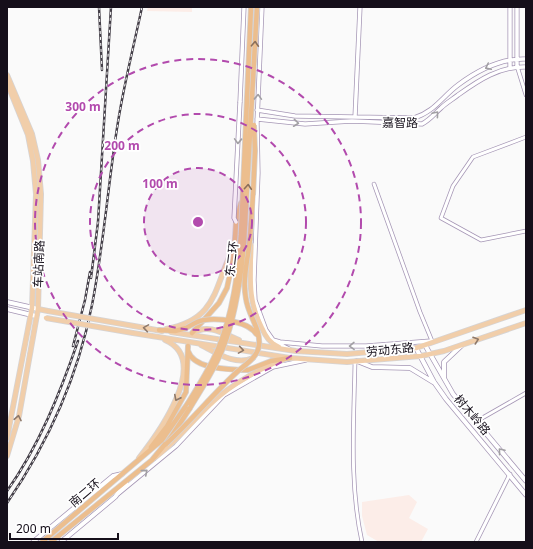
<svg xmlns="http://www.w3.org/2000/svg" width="533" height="549" font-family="'Noto Sans','Noto Sans SC',sans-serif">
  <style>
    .education { fill: #fcede8 }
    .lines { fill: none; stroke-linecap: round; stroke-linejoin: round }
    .minor-casing { stroke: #a596b5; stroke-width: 4.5 }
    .tertiary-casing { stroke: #a596b5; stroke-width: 5 }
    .secondary-casing { stroke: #a596b5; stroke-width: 5.5 }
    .primary-casing { stroke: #d5d4d6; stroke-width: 6 }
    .trunk-casing { stroke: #d5d4d6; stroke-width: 6 }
    .minor { stroke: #fff; stroke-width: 3 }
    .tertiary { stroke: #fff; stroke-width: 3.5 }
    .secondary { stroke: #fff; stroke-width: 4 }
    .primary { stroke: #f1ceaa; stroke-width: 4.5 }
    .trunk { stroke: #ecbe8e; stroke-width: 4.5 }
    .rail-casing { stroke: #443f48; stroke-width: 2.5 }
    .rail { stroke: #fff; stroke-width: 1; stroke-dasharray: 3; stroke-linecap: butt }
    .tertiary-bridge-casing { stroke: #a596b5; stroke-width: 5; stroke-linecap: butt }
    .primary-bridge-casing { stroke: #d5d4d6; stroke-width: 6; stroke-linecap: butt }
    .trunk-bridge-casing { stroke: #d5d4d6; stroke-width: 6; stroke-linecap: butt }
    .tertiary-bridge { stroke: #fff; stroke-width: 3.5 }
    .primary-bridge { stroke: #f1ceaa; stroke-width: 4.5 }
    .trunk-bridge { stroke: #ecbe8e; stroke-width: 4.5 }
    .oneway { stroke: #8b6f5a }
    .oneway2 { stroke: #a19fa3 }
    .oneway3 { stroke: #8e7869 }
    .ring { fill: none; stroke: #b24aad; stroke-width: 2; stroke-dasharray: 7 5 }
    .labels { text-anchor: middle; stroke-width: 3.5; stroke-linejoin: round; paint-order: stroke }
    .street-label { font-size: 12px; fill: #150f1a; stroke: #fff }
    .centre { fill: #b24aad; stroke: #fff; stroke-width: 2 }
    .ring-label { font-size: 12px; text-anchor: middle; font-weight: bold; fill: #b24aad; stroke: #fff; stroke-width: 3.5; stroke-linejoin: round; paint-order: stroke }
  </style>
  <rect width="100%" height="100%" fill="#fafafa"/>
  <path class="education" d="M 148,7 L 192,7 L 192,12 L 147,11 Z
    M 409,495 L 417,502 L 409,518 L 428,529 L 421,542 L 379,542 L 367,535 L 362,516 L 362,502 Z"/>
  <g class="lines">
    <defs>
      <path id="minor" d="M 517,66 L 526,95
        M 526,137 L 473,157 L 453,186 L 441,218 L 481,240 L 526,231
        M 374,184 L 420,312 L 432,341
        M 355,361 C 354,421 349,483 362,542
        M 477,421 L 526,393
        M 476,542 L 510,474"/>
      <path id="tertiary" d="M 262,7 L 257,123 L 258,173 L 254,280 L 255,300 L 266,330 L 273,340 L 280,342 L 322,346 L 366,346 L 431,341
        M 510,7 L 510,68
        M 517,7 L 517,66
        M 240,102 L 244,7
        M 257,110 L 295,116 L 414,118 C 434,112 442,97 458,85 C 478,70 501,58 526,59
        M 355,117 L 360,7
        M 257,119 L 305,124 L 352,121 L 422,124 C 431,119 434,114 441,108 C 446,103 453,99 458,95 C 479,80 500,66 526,67
        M 277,343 L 289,349
        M 119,493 L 176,446 L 224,395 L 273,367 L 306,360"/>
      <path id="secondary" d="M 7,302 L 38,309
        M 7,309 L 36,316
        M 425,345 L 453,394 L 526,481
        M 416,348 L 434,382 L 446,399 L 526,495
        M 357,361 L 372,367 L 410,368 L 433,382
        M 444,378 L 444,362 L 461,346
        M 33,542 L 113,476 L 122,474
        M 61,542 L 115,497 L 126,483"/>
      <path id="primary" d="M 7,75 L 32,134 L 38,160 L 41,194 L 38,309 L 19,416 L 7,456
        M 7,83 L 28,135 L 33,161 L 36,194 L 32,308 L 7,438
        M 251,245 C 251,276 247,299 262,328 C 266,337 270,343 279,347
        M 38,309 L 48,311
        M 134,326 L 162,331
        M 166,329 C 218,320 214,286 233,249
        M 171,332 L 296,351 L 347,354 L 416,348 L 526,310
        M 133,333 L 290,358 L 347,362 L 421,356 L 444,351 L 526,323
        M 193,333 C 209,323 224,334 239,340
        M 201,345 C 217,353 235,366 253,358
        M 156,457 C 178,440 194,419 214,401 C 231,385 261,368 283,360
        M 139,458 C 158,434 212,360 165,340"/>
      <path id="trunk" d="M 250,239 L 253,195
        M 159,330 L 175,331 L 186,328
        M 192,333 L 219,303 L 227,288 L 234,255 L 236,222 L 241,203
        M 188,351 C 194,369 226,369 242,370 L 248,370 L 271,361 L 290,358
        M 151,447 L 167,426 L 186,392 L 188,346
        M 42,542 L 162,440 L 188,403
        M 51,542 L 152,460 L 171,437 L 190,408"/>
    </defs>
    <use href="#minor" class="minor-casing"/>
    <use href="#tertiary" class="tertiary-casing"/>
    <use href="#secondary" class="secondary-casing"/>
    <use href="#primary" class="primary-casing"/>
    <use href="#trunk" class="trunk-casing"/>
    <use href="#minor" class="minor"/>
    <use href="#tertiary" class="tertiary"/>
    <use href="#secondary" class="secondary"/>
    <use href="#primary" class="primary"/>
    <use href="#trunk" class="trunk"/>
    <defs>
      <path id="rail" d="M 99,7 L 102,70
        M 91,278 L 98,222 L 111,7
        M 73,346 L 85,300 L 90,272
        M 7,491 C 39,446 60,393 78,341
        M 7,503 C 48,443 78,376 92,305 C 104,244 108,183 118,122 C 124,84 134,45 142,7"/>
    </defs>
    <use href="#rail" class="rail-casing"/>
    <use href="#rail" class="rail"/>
    <defs>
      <path id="tertiary-bridge" d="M 236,222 L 234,218 L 240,102"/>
      <path id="primary-bridge" d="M 48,311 L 134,326
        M 46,318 L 133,333"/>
      <path id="trunk-bridge" d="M 253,195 L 255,151 L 254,125
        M 186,328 C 192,325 197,321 204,320 C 219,318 249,321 257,335
        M 188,403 C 199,385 210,368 218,349 C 233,314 238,272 241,235 L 251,7
        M 190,408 C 202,388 215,369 223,348 C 236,315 241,278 244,242 L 257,7
        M 166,444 C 191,421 213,394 238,371 C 246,364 258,357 259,345 C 261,329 248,315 246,299 C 242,279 248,259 250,239"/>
    </defs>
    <use href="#tertiary-bridge" class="tertiary-bridge-casing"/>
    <use href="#primary-bridge" class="primary-bridge-casing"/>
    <use href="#trunk-bridge" class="trunk-bridge-casing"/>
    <use href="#tertiary-bridge" class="tertiary-bridge"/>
    <use href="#primary-bridge" class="primary-bridge"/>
    <use href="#trunk-bridge" class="trunk-bridge"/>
  </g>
  <defs><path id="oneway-chevron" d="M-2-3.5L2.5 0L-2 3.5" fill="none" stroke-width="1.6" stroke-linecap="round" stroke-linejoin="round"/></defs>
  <g class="oneway">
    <use href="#oneway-chevron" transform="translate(255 44) rotate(-87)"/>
    <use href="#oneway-chevron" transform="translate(248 187) rotate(-86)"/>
  </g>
  <g class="oneway2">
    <use href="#oneway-chevron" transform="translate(488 67) rotate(154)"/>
    <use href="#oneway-chevron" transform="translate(258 97) rotate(-88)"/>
    <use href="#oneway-chevron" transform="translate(436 114) rotate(-50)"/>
    <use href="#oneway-chevron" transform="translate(296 123) rotate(6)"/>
    <use href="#oneway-chevron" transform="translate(238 141) rotate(92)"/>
    <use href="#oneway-chevron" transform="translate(352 346) rotate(179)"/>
    <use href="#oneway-chevron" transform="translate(501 451) rotate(-130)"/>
    <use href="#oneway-chevron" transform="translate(145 472) rotate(-40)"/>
  </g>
  <g class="oneway3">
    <use href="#oneway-chevron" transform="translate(146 328) rotate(-171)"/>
    <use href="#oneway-chevron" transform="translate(476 340) rotate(-19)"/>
    <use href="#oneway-chevron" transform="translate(241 350) rotate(9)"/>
    <use href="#oneway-chevron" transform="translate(177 398) rotate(117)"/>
    <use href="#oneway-chevron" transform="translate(18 418) rotate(-79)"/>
  </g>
  <circle cx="198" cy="222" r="54" fill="#b24aad" fill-opacity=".12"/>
  <g class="ring">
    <circle cx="198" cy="222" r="54"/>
    <circle cx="198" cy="222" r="108"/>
    <circle cx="198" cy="222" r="163"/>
  </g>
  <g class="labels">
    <g class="street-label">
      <text transform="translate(400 123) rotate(1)" y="4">嘉智路</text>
      <text transform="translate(232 259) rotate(-83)" y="4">东二环</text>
      <text transform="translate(39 264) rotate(-88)" y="4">车站南路</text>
      <text transform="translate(390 350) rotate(-6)" y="4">劳动东路</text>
      <text transform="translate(472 415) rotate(50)" y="4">树木岭路</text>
      <text transform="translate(85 493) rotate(-40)" y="4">南二环</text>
    </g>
  </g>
  <circle cx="198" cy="222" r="6" class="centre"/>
  <g class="ring-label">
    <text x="83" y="111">300 m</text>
    <text x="122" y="150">200 m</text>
    <text x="160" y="188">100 m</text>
  </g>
  <rect width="533" height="549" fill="none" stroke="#150f1a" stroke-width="16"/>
  <path d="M10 533v6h108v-6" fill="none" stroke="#150f1a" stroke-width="2"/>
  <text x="16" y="533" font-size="12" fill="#150f1a" stroke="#ffffff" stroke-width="3" paint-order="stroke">200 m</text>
</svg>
